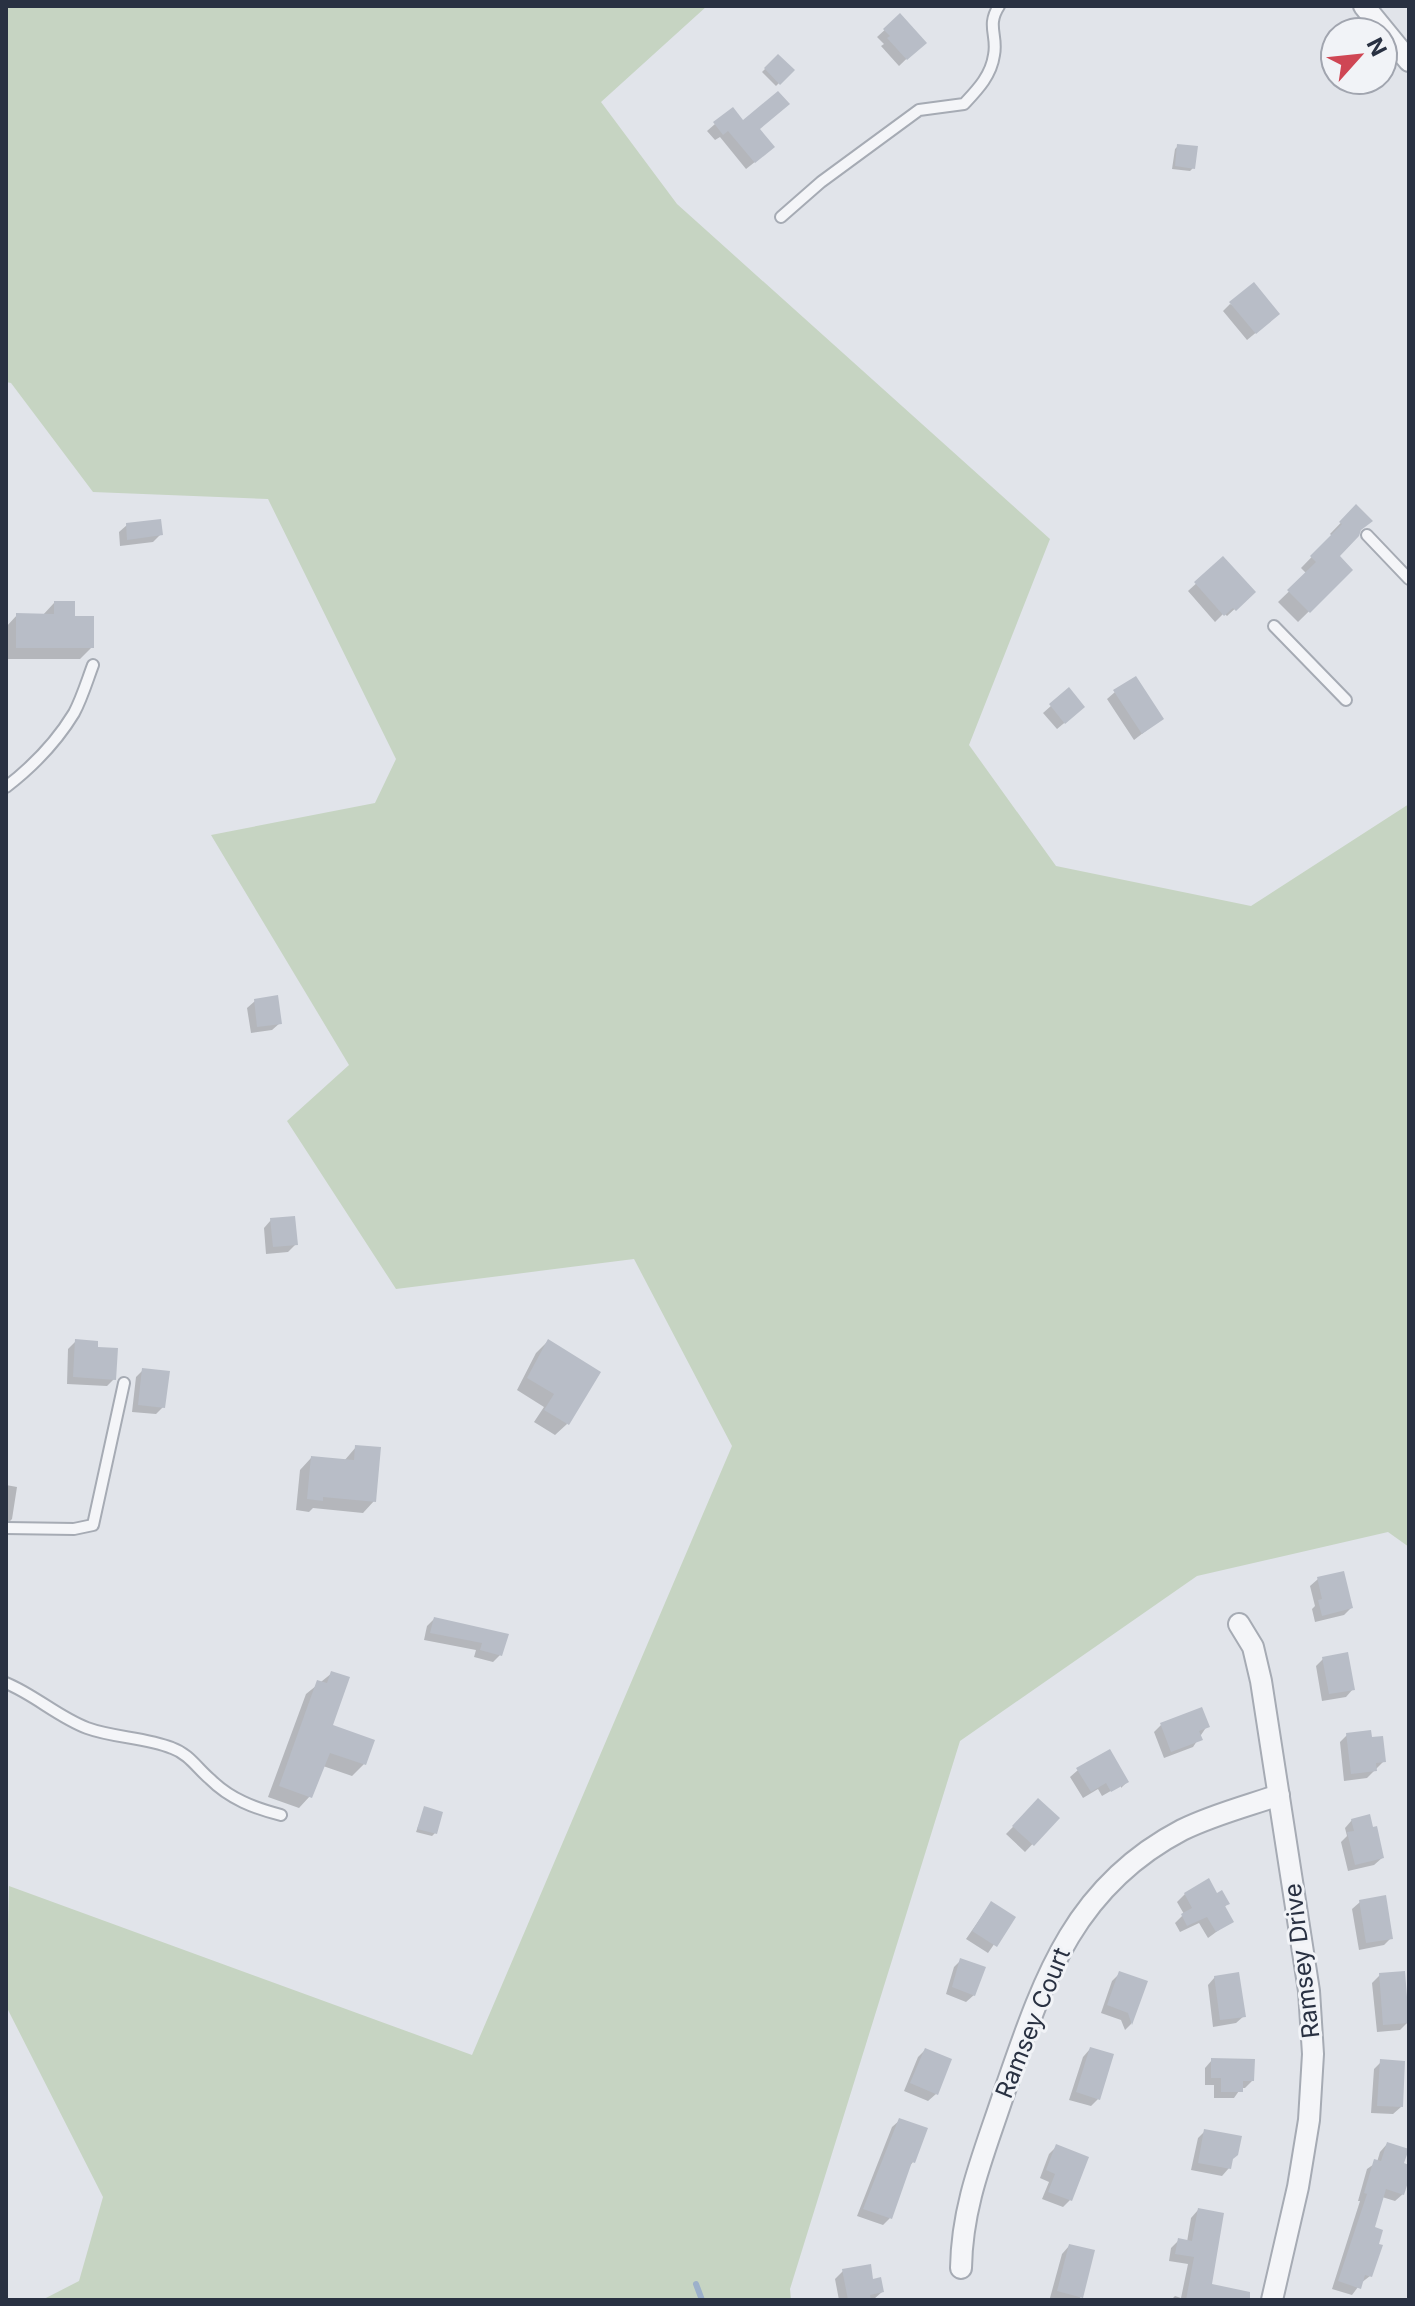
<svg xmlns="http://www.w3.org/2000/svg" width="1415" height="2306" font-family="Inter,sans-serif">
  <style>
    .green { fill: #c6d4c2 }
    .shadow { fill: #0003 }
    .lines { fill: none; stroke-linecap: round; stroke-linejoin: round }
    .stream { stroke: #9cb0ca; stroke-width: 6 }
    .building { fill: #b8bdc7 }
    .service-casing { stroke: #a6abb4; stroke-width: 14 }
    .minor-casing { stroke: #a6abb4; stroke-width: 24 }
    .service { stroke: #f4f5f8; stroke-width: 10 }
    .minor { stroke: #f4f5f8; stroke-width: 20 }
    .labels { text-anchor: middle; stroke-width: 6; stroke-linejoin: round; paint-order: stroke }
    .street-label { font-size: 24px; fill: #293142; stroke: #f1f3f7 }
  </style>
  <rect width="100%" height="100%" fill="#e1e4ea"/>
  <path class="green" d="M 6,6 L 707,6 L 601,102 L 677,204 L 1050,539 L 969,745 L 1056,866 L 1251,906 L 1409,804 L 1409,1547 L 1388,1532 L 1197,1576 L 960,1741 L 790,2289 L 791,2300 L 42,2300 L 79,2281 L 103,2197 L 6,2006 L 9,1886 L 472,2055 L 732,1446 L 634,1259 L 396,1289 L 287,1121 L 349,1065 L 211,835 L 375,803 L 396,759 L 268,499 L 93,492 L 11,383 L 6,382 Z"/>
  <path class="shadow" d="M 900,16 L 924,42 L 899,66 L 881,46 L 884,44 L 877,37 Z
    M 778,56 L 792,70 L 776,86 L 762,72 Z
    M 743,123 L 758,130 L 765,154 L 746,169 L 720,137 L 715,140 L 707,131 L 715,124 Z
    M 1178,146 L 1193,168 L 1190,171 L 1172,169 L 1175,149 Z
    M 1230,304 L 1270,321 L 1247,340 L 1223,311 Z
    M 1356,507 L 1358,533 L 1337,556 L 1351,570 L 1298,622 L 1278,602 L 1307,574 L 1301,568 L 1332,536 L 1330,534 Z
    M 127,525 L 161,534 L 153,542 L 120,546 L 119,532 Z
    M 1223,559 L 1253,592 L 1227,616 L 1224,613 L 1215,622 L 1188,591 Z
    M 54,603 L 73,618 L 92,647 L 80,659 L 6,659 L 6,627 L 17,615 L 42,616 Z
    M 1069,690 L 1075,714 L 1057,729 L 1043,713 Z
    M 1115,692 L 1161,719 L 1134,740 L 1107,699 Z
    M 255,1001 L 280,1023 L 272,1030 L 251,1033 L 247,1008 Z
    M 271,1220 L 296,1244 L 288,1252 L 266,1254 L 264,1228 Z
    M 76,1341 L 96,1349 L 114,1379 L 107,1386 L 67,1384 L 68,1349 Z
    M 548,1341 L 567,1424 L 555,1435 L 534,1422 L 544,1407 L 517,1390 L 536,1353 Z
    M 143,1370 L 163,1407 L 156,1414 L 132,1412 L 136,1377 Z
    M 356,1447 L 374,1501 L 363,1513 L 313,1508 L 309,1512 L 296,1510 L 300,1470 L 311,1458 L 344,1461 Z
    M 6,1485 L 17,1487 L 12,1519 L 6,1525 Z
    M 1318,1579 L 1351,1608 L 1344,1615 L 1315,1622 L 1312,1609 L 1315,1606 L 1310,1586 Z
    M 434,1619 L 506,1635 L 500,1655 L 493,1662 L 474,1657 L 476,1650 L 424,1640 L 427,1626 Z
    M 1323,1659 L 1353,1689 L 1346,1697 L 1322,1701 L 1316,1666 Z
    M 332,1673 L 330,1726 L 364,1764 L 352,1776 L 323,1766 L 310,1796 L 299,1808 L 268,1797 L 306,1694 Z
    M 1161,1725 L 1207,1726 L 1193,1747 L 1164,1758 L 1154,1732 Z
    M 1347,1735 L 1384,1761 L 1367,1778 L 1344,1781 L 1340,1742 Z
    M 1078,1770 L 1127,1782 L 1121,1788 L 1121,1785 L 1102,1796 L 1098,1789 L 1083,1798 L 1070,1777 Z
    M 1038,1801 L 1057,1818 L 1025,1852 L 1006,1834 Z
    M 425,1808 L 435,1833 L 432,1836 L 416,1832 Z
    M 1352,1820 L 1382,1858 L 1374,1865 L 1348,1871 L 1341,1842 L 1347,1836 L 1345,1828 Z
    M 1185,1894 L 1217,1895 L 1227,1904 L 1224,1908 L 1231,1921 L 1208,1938 L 1199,1923 L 1180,1932 L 1175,1923 L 1184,1914 L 1177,1902 Z
    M 1360,1902 L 1391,1938 L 1384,1945 L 1359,1950 L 1352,1909 Z
    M 991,1903 L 1013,1917 L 988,1953 L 966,1939 Z
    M 961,1960 L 974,1995 L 966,2002 L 946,1994 L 954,1967 Z
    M 1119,1974 L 1145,1983 L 1131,2024 L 1125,2030 L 1121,2020 L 1101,2013 L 1112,1981 Z
    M 1380,1975 L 1408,2022 L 1400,2030 L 1377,2032 L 1372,1983 Z
    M 1215,1977 L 1244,2016 L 1236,2023 L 1213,2027 L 1208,1985 Z
    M 1090,2049 L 1098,2099 L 1091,2106 L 1069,2100 L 1083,2057 Z
    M 925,2050 L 936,2094 L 928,2101 L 904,2091 L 918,2057 Z
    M 1212,2060 L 1253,2080 L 1245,2088 L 1241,2088 L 1234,2098 L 1214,2098 L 1214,2085 L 1205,2085 L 1205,2068 Z
    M 1381,2062 L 1401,2107 L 1393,2114 L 1371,2113 L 1374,2069 Z
    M 900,2120 L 913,2162 L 908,2168 L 890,2218 L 883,2225 L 857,2216 L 892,2127 Z
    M 1205,2131 L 1231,2160 L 1229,2168 L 1222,2176 L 1191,2170 L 1198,2138 Z
    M 1387,2144 L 1402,2165 L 1409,2167 L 1409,2172 L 1403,2194 L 1395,2201 L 1382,2197 L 1373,2229 L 1370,2276 L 1361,2283 L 1352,2295 L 1332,2289 L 1360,2201 L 1358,2201 L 1367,2169 L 1377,2162 L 1380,2152 Z
    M 1057,2146 L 1070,2200 L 1063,2207 L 1042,2199 L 1049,2182 L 1040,2178 L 1049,2154 Z
    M 1198,2210 L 1209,2286 L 1217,2300 L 1171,2300 L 1175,2296 L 1181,2298 L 1188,2264 L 1169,2261 L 1171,2248 L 1178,2241 L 1187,2242 L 1191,2218 Z
    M 1069,2246 L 1081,2297 L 1077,2300 L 1050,2298 L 1062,2254 Z
    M 843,2271 L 872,2281 L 882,2292 L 874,2299 L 839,2300 L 835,2279 Z"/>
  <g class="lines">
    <path class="stream" d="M 696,2284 L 702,2300"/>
  </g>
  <path class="building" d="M 900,13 L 927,43 L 907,60 L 887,38 L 890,36 L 883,29 Z
    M 778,54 L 795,70 L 780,85 L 764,68 Z
    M 778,91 L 790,104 L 760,129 L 775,147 L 755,163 L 728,131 L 723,135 L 713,122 L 733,107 L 743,120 Z
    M 1177,144 L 1198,146 L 1195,169 L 1175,166 Z
    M 1254,282 L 1280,314 L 1256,334 L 1229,302 Z
    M 1356,504 L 1373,521 L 1361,530 L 1359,536 L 1340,556 L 1353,570 L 1310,613 L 1287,590 L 1316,562 L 1310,556 L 1342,524 L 1339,522 Z
    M 161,519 L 163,535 L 127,540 L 126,523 Z
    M 1223,556 L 1256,592 L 1236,611 L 1233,608 L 1224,616 L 1194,582 Z
    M 54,601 L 75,601 L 75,616 L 94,616 L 94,648 L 16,648 L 16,613 L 54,614 Z
    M 1136,676 L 1164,719 L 1142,734 L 1113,690 Z
    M 1069,687 L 1085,707 L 1065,724 L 1049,704 Z
    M 278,995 L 282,1024 L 257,1027 L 254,999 Z
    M 295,1216 L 298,1245 L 273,1247 L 270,1218 Z
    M 75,1339 L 98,1341 L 98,1347 L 118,1348 L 116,1380 L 73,1377 Z
    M 548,1339 L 601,1372 L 569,1425 L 544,1410 L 554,1394 L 527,1378 Z
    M 142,1368 L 170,1371 L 165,1408 L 138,1405 Z
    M 355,1445 L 381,1447 L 376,1502 L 323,1497 L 323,1501 L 307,1499 L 311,1456 L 354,1460 Z
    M 1344,1571 L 1353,1608 L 1322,1616 L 1318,1600 L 1322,1599 L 1317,1577 Z
    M 434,1617 L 509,1634 L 502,1656 L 480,1650 L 482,1643 L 430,1633 Z
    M 1348,1652 L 1355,1690 L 1329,1694 L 1322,1657 Z
    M 331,1671 L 350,1677 L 333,1725 L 375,1740 L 366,1765 L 330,1753 L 312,1798 L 279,1786 L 317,1680 L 327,1683 Z
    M 1202,1707 L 1210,1727 L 1199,1731 L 1203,1740 L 1171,1752 L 1160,1723 Z
    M 1371,1730 L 1372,1737 L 1383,1736 L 1386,1762 L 1376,1763 L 1377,1771 L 1351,1774 L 1346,1733 Z
    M 1110,1749 L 1129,1782 L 1111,1792 L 1106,1783 L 1091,1792 L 1076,1768 Z
    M 1038,1798 L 1060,1818 L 1034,1846 L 1012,1826 Z
    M 424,1806 L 443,1812 L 437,1834 L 417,1829 Z
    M 1370,1814 L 1373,1827 L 1377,1826 L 1384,1858 L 1355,1865 L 1347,1832 L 1354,1831 L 1351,1819 Z
    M 1209,1878 L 1217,1893 L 1222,1890 L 1230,1904 L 1225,1906 L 1234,1922 L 1216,1932 L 1207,1917 L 1187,1926 L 1181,1914 L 1192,1908 L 1184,1893 Z
    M 1386,1895 L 1393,1939 L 1366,1943 L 1359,1900 Z
    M 991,1901 L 1016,1917 L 997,1947 L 972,1931 Z
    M 960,1958 L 986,1967 L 975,1996 L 952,1987 Z
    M 1119,1971 L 1148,1981 L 1132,2025 L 1128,2013 L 1107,2005 Z
    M 1405,1971 L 1409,2023 L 1383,2025 L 1379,1973 Z
    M 1239,1972 L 1246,2017 L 1220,2020 L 1214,1976 Z
    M 1090,2047 L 1114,2054 L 1100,2100 L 1076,2092 Z
    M 925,2048 L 952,2059 L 938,2095 L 910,2083 Z
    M 1211,2058 L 1255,2059 L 1254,2081 L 1243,2081 L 1243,2092 L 1221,2092 L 1221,2078 L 1211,2078 Z
    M 1380,2059 L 1405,2061 L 1403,2107 L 1377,2106 Z
    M 899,2118 L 928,2128 L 915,2163 L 912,2162 L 892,2219 L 863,2209 Z
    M 1204,2129 L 1242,2136 L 1238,2155 L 1233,2159 L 1231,2169 L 1198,2163 Z
    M 1387,2142 L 1409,2149 L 1404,2163 L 1409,2165 L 1409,2179 L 1404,2195 L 1386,2189 L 1375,2227 L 1383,2230 L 1379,2244 L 1383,2245 L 1372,2277 L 1365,2275 L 1361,2289 L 1338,2281 L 1367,2194 L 1364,2193 L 1374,2159 L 1381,2161 Z
    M 1056,2144 L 1089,2157 L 1072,2201 L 1048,2192 L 1055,2174 L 1046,2170 Z
    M 1198,2208 L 1224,2213 L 1212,2284 L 1250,2292 L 1250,2300 L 1186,2300 L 1194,2257 L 1175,2254 L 1178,2238 L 1192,2241 Z
    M 1069,2244 L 1095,2250 L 1083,2298 L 1057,2291 Z
    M 871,2264 L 873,2279 L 881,2277 L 884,2292 L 870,2295 L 871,2300 L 848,2300 L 842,2269 Z"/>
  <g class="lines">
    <defs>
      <path id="service" d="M 781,217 L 821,182 L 919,110 L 964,104 C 977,90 991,76 994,55 C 998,35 986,26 999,6
        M 1367,535 L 1409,579
        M 1274,626 L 1346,700
        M 6,787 C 32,767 57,741 74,713 C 82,698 87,681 93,665
        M 6,1528 L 74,1529 L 93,1525 L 124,1383
        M 6,1683 C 35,1695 58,1717 87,1728 C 114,1738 145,1737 172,1748 C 189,1754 197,1768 210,1779 C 230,1799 254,1808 281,1815"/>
      <path id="minor" d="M 1364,6 L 1409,61
        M 1239,1624 L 1253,1647 L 1261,1681 L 1309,1991 L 1313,2054 L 1309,2120 L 1298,2187 L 1272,2300
        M 961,2268 C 962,2204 984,2154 1004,2093 C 1042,1984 1071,1888 1182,1830 C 1212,1815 1247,1806 1279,1795"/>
    </defs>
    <use href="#service" class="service-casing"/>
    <use href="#minor" class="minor-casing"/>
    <use href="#service" class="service"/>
    <use href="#minor" class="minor"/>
  </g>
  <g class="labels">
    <g class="street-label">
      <text transform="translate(1302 1961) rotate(-97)" y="8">Ramsey Drive</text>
      <text transform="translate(1033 2023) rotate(-68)" y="8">Ramsey Court</text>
    </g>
  </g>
  <rect width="1415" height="2306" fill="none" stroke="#293142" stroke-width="16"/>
  <g transform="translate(1359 56) rotate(63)"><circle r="38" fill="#f1f3f7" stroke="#a1a5af" stroke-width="2"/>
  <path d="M0-6L14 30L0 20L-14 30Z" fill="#cf4654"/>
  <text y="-12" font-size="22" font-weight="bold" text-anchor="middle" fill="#293142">N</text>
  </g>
</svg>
